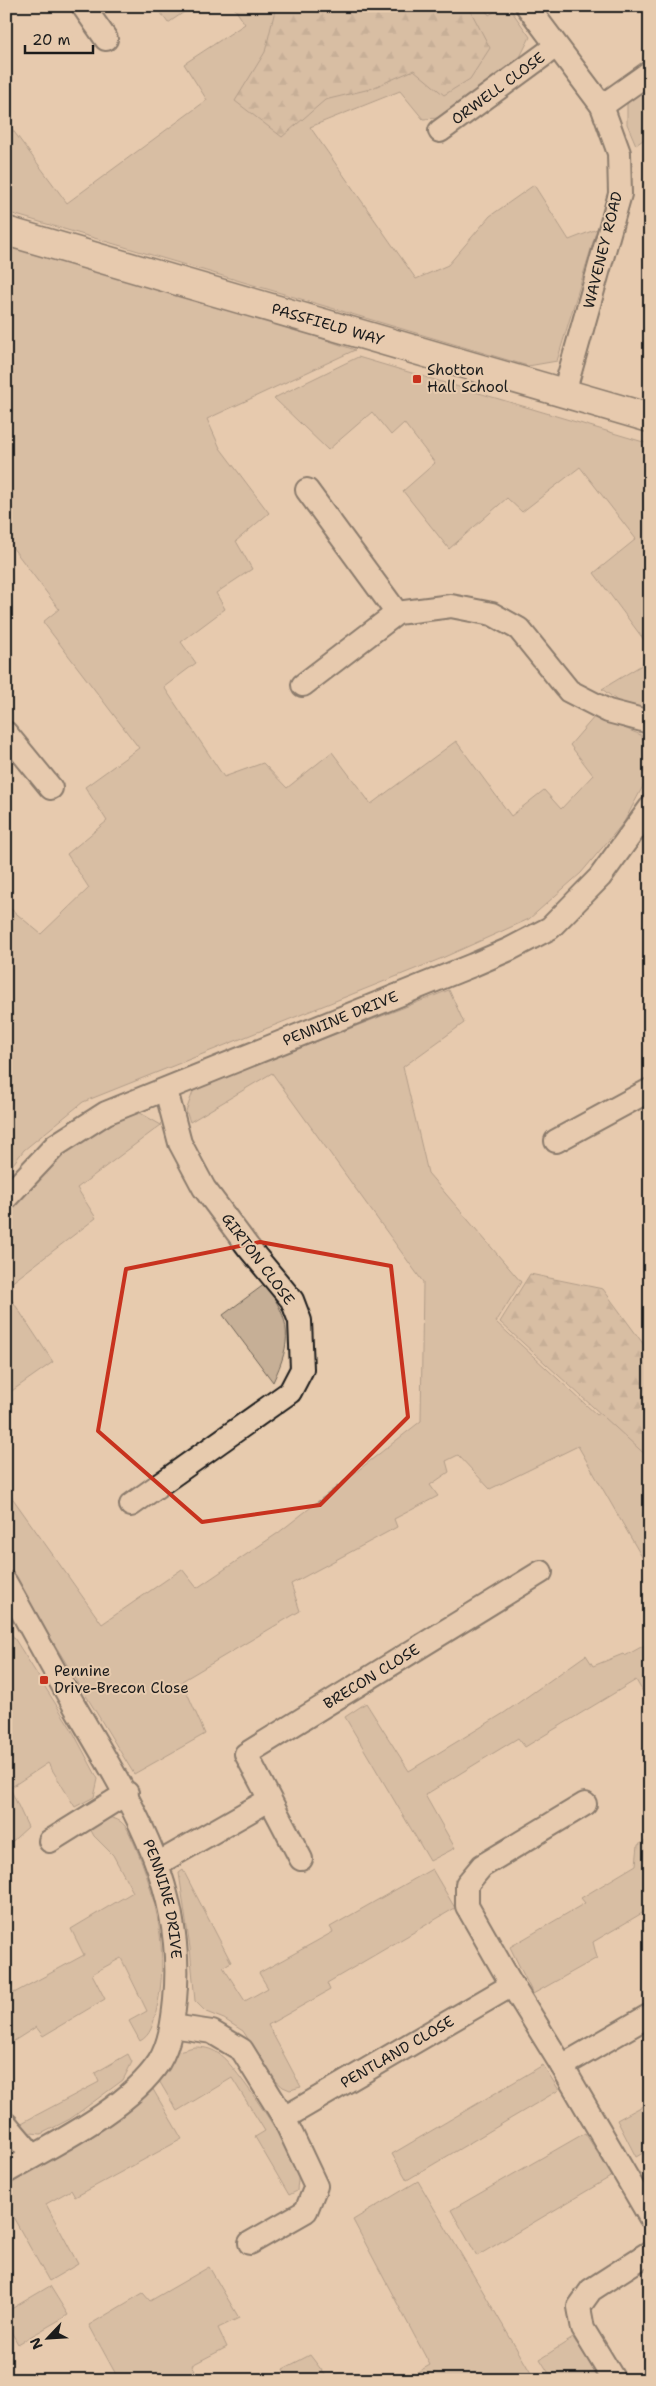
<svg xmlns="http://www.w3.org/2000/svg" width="656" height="2386" font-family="'Shantell Sans',sans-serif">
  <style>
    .grass { fill: #c6af96; stroke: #716659 }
    .forest { fill: url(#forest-firs); stroke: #716659 }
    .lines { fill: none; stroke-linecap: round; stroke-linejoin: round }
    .minor-casing { stroke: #1c1c1c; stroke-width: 26 }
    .tertiary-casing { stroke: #1c1c1c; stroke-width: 31 }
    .minor { stroke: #e7cbae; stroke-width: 22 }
    .tertiary { stroke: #e7cbae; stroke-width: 28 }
    .marked { fill: none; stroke: #c8321e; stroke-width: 4; stroke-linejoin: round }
    .poi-dot { fill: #c8321e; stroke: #e7cbae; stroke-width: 2 }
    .labels { text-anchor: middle; stroke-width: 4; stroke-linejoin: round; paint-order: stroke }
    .street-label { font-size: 15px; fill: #1c1c1c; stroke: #e7cbae }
    .poi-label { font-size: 15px; fill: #1c1c1c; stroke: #e7cbae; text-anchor: start }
  </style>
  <defs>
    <pattern id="forest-firs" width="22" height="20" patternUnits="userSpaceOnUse" patternTransform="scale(1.25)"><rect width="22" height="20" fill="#c6af96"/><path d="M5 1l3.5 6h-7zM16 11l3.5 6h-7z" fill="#a08e7a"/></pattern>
  </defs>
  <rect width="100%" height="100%" fill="#e7cbae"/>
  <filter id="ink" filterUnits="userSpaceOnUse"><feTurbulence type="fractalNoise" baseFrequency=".02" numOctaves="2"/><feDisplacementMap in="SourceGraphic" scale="10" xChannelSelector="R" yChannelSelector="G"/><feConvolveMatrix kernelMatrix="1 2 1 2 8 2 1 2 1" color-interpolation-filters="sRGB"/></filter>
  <g filter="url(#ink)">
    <path class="grass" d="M 156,6 L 193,6 L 168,23 Z
      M 233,6 L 483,6 L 489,15 L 503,6 L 508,6 L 530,37 L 518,61 L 439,118 L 423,119 L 400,91 L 310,127 L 416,279 L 448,265 L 490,216 L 534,185 L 569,240 L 597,229 L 557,361 L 528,366 L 6,212 L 6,121 L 67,203 L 207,100 L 184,64 L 245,24 Z
      M 650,83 L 650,135 L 636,145 L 627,124 L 627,104 L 639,90 Z
      M 6,241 L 222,304 L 355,350 L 207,419 L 220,448 L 269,513 L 236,541 L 252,569 L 216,593 L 225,609 L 181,642 L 196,663 L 164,687 L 224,777 L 263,763 L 287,788 L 332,752 L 371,804 L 456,741 L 511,816 L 544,790 L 561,809 L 593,775 L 570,745 L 595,716 L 641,735 L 650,753 L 650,773 L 624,822 L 581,873 L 529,919 L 440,959 L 83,1102 L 24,1150 L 6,1173 L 6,905 L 41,934 L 89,888 L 67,854 L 107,821 L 85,787 L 139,748 L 43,622 L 59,609 L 6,539 Z
      M 358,357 L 650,444 L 650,648 L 594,573 L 636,539 L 580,467 L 522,512 L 507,498 L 449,549 L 403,491 L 435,463 L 404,423 L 391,435 L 372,412 L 328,450 L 274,398 Z
      M 650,660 L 650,710 L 624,706 L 602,689 Z
      M 449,990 L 464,1023 L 403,1067 L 428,1173 L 521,1282 L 496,1322 L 597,1415 L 604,1410 L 650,1453 L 650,1571 L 578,1446 L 490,1489 L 458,1455 L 446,1461 L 449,1472 L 430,1485 L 438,1496 L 394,1519 L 397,1527 L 291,1584 L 300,1611 L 182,1681 L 205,1734 L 134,1774 L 6,1565 L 6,1489 L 102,1624 L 182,1569 L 197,1588 L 278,1533 L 421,1421 L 423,1282 L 272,1073 L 190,1122 L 186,1111 L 194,1089 Z
      M 135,1110 L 161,1125 L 77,1188 L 96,1218 L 6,1287 L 6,1217 L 19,1198 L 61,1150 Z
      M 265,1284 C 292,1322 292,1341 273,1382 L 223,1315 Z
      M 6,1291 L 53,1362 L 6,1395 Z
      M 6,1625 L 72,1730 L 98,1779 L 94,1797 L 75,1807 L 48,1763 L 10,1788 L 28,1827 L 6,1847 Z
      M 650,1642 L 650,1704 L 636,1680 L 525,1747 L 518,1738 L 425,1795 L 455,1848 L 430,1861 L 345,1717 L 366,1703 L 409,1771 L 504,1713 L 586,1655 L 593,1666 L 623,1654 L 625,1656 Z
      M 101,1816 C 111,1818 119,1818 125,1826 C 129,1830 131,1838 134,1843 C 157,1896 170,1956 156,2012 C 153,2024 151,2035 140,2041 L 129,2021 L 147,2011 L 121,1958 L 92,1974 L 105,1999 L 43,2036 L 36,2027 L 6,2046 L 6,1982 L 14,1993 L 84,1955 L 71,1929 L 133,1892 L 113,1855 L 94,1836 L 88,1825 Z
      M 650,1839 L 649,1909 L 593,1942 L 597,1958 L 533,1994 L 510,1947 L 585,1903 L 581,1898 L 636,1865 L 638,1845 Z
      M 432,1869 L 455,1908 L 327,1983 L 330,1990 L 268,2025 L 301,2087 L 290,2090 L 283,2087 L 275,2080 L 243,2031 L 224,2019 L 206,2012 L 195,2001 L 190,1948 L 179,1873 L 183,1870 L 231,1962 L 223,1967 L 245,2001 L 268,1988 L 259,1973 L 333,1932 L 330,1927 Z
      M 194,2047 C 203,2047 211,2048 219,2054 C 237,2066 292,2151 298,2172 C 299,2177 297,2186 297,2191 L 289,2195 L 255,2137 L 265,2131 L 232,2078 L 177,2111 L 158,2079 L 174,2052 Z
      M 128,2054 L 132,2062 L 123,2080 L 70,2119 L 41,2134 L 21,2132 L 14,2127 L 99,2082 L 95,2073 Z
      M 543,2065 L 559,2090 L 407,2180 L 392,2154 Z
      M 151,2086 L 182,2139 L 75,2197 L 71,2190 L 46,2204 L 78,2264 L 49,2281 L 13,2217 L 6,2220 L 6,2187 L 91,2135 Z
      M 650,2102 L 650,2149 L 636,2157 L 617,2120 Z
      M 585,2133 L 612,2176 L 477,2256 L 451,2210 Z
      M 418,2181 L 535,2380 L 403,2380 L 430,2365 L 353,2220 Z
      M 209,2267 L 239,2318 L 218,2328 L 227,2347 L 192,2365 L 195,2370 L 178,2380 L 119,2380 L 89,2325 L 143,2293 L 150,2301 Z
      M 50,2286 L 68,2315 L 18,2344 L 6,2323 L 6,2312 Z
      M 573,2338 L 596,2371 L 597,2380 L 553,2380 L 540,2359 Z
      M 310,2355 L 329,2380 L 288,2380 L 283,2369 Z"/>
    <path class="forest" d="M 276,6 L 468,6 L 490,48 L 470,79 L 444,95 L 414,70 L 370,89 L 325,100 L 282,137 L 235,101 L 265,52 Z
      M 530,1274 L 603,1289 L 650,1353 L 650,1459 L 500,1322 Z"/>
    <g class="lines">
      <defs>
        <g id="minor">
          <path d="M 83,6 L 106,39"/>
          <path d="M 527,6 L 602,106 L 619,153 L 620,194 L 564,393"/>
          <path d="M 602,106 L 650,72"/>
          <path id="s1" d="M 440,131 L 556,46"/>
          <path d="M 307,490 L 397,613"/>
          <path d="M 303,685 L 397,613 L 451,606 L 492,614 L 519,629 L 569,691 L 608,711 L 650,722"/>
          <path d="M 6,733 L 51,788"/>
          <path d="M 556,1141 L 650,1090"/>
          <path id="s2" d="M 6,1198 L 56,1145 L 106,1113 L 473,965 L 510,949 L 550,928 L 600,877 L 650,808"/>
          <path d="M 131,1505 L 290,1392 L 302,1369 L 300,1321 L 292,1300 L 248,1247 L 204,1188 L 180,1143 L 166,1090"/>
          <path id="s3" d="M 6,1583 C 30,1626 53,1669 78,1712 C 132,1804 186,1888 175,2000 C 173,2020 170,2044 159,2062 C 128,2109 54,2144 6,2172"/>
          <path d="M 50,1841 L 127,1793"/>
          <path id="s4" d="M 301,1859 L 246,1754 L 541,1572"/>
          <path d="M 159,1863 L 269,1800"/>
          <path d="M 512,1985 L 562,2066 L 650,2217"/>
          <path d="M 172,2026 L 212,2032 L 242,2050 L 284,2118 L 316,2186 L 306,2211 L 250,2243"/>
          <path d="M 562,2066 L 650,2015"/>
          <path id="s5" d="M 284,2118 L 512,1985 L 467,1906 L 467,1884 L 482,1866 L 585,1804"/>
          <path d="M 6,2124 L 33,2156"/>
          <path d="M 614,2380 L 583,2329 L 579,2307 L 591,2290 L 650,2252"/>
        </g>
        <g id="tertiary">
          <path id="s6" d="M 6,231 L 650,418"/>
        </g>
      </defs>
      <use href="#minor" class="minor-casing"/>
      <use href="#tertiary" class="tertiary-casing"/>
      <use href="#minor" class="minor"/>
      <use href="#tertiary" class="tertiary"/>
    </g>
  </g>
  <path d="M0 0H656V2386H0ZM 260,1242 L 391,1266 L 408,1417 L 320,1505 L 202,1522 L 98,1431 L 126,1269 Z" fill="#e7cbae" fill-opacity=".55" fill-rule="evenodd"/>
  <path class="marked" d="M 260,1242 L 391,1266 L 408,1417 L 320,1505 L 202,1522 L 98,1431 L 126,1269 Z"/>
  <g class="poi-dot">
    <rect x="412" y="374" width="10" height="10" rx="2.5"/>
    <rect x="39" y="1675" width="10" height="10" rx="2.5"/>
  </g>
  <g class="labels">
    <g class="street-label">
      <text dy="5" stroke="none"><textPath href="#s1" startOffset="72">ORWELL CLOSE</textPath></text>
      <text transform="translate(603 250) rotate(-76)" y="5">WAVENEY ROAD</text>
      <text dy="5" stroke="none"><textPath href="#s6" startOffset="335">PASSFIELD WAY</textPath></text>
      <text dy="5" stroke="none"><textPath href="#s2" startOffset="385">PENNINE DRIVE</textPath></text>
      <text transform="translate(258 1259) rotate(53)" y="5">GIRTON CLOSE</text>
      <text dy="5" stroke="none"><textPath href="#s4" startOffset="266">BRECON CLOSE</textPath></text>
      <text dy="5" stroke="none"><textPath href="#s3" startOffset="355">PENNINE DRIVE</textPath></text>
      <text dy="5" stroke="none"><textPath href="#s5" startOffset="131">PENTLAND CLOSE</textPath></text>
    </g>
    <g class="poi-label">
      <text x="427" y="375">Shotton<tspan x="427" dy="17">Hall School</tspan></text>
      <text x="54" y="1676">Pennine<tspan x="54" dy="17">Drive-Brecon Close</tspan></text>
    </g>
  </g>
  <rect width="656" height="2386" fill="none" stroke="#e7cbae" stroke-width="25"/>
  <rect x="12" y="12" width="631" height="2361" fill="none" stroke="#1c1c1c" stroke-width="2" filter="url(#ink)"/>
  <g transform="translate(48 2338) rotate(245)" stroke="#e7cbae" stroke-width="4" paint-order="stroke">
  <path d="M0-4L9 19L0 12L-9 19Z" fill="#1c1c1c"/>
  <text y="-8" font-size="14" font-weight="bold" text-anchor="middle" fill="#1c1c1c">N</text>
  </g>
  <path d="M25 45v8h68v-8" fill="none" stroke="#1c1c1c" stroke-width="2.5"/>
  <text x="32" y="45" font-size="15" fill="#1c1c1c" stroke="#e7cbae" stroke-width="4" paint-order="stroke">20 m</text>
</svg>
